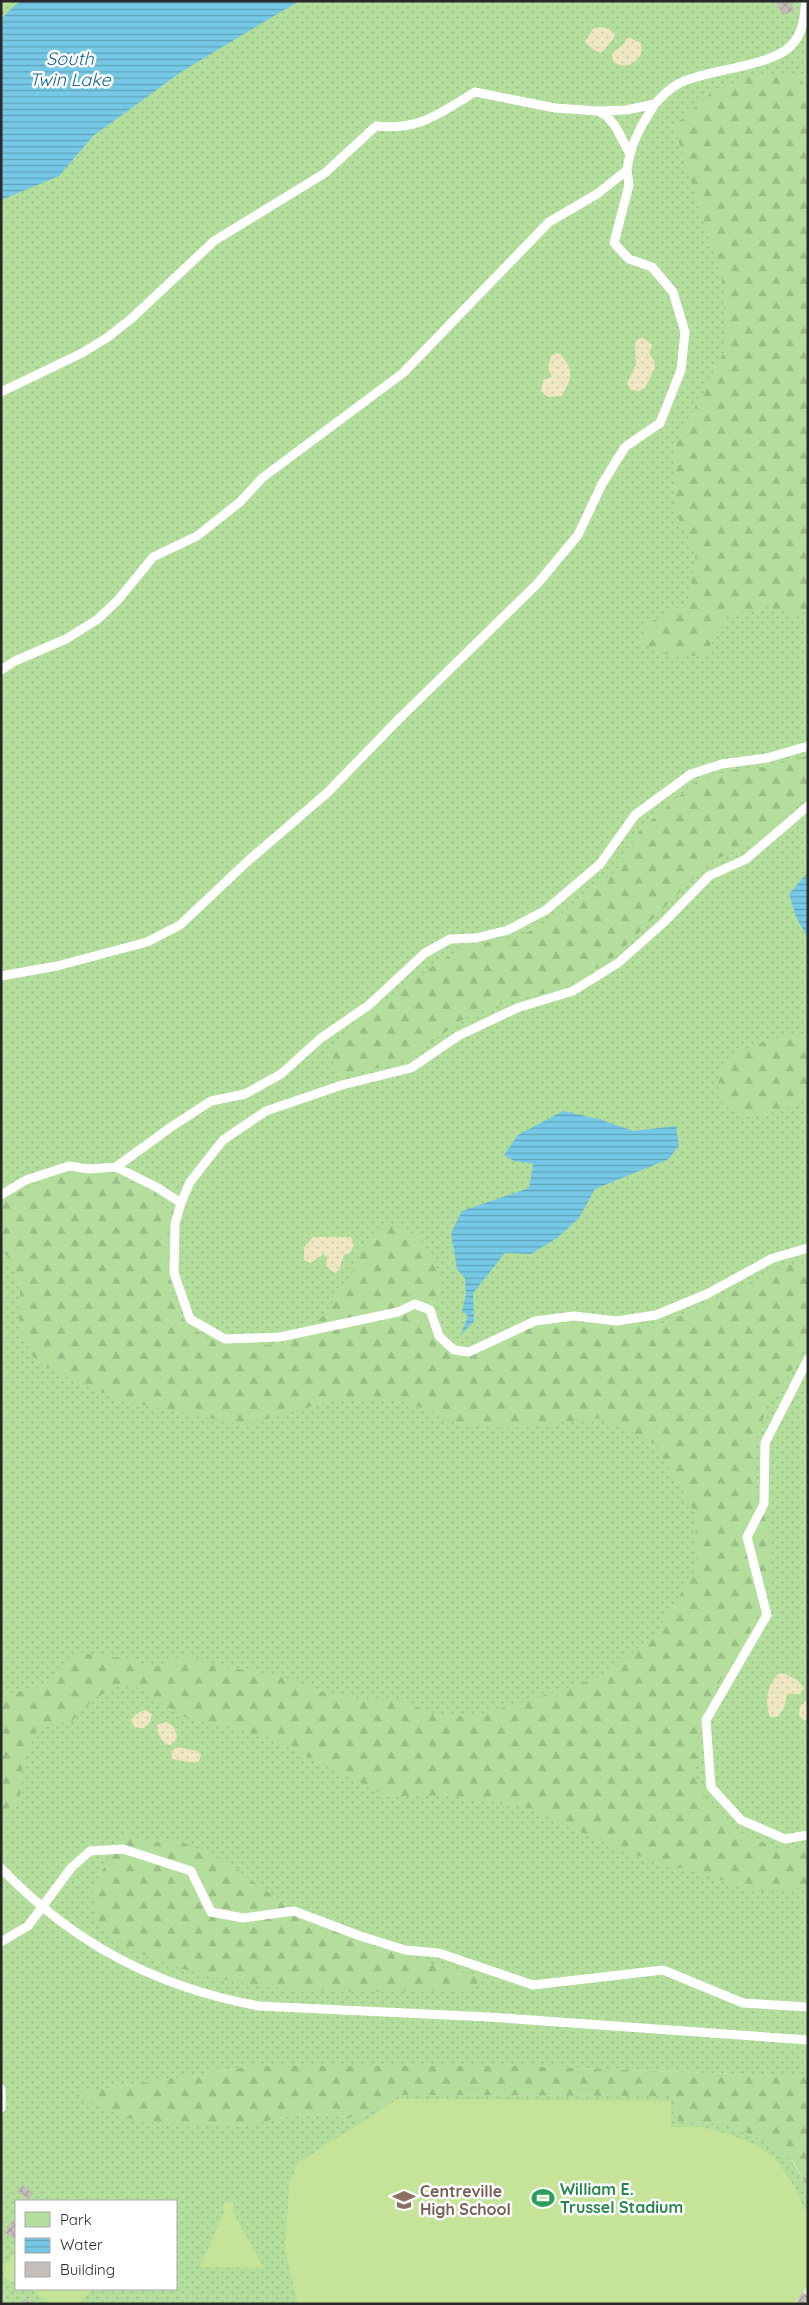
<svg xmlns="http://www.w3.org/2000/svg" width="809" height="2305" font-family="Quicksand,sans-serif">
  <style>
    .green { fill: url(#green-dots); fill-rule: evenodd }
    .forest { fill: url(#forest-firs) }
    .sand { fill: url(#sand-dots) }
    .pitch { fill: #c5e498 }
    .water { fill: url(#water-rules) }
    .building { fill: url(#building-cross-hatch); stroke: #c6c0b6 }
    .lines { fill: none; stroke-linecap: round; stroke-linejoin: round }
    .lane { stroke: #fff; stroke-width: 9 }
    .labels { text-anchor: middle; stroke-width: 5; stroke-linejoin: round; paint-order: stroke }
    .leisure-label { font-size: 16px; font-weight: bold; fill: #27864d; stroke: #fff; text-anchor: start }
    .education-label { font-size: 16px; font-weight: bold; fill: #785e54; stroke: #fff; text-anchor: start }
    .water-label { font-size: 18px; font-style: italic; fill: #166891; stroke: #fff }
  </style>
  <defs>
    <pattern id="green-dots" width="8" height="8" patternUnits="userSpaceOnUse" patternTransform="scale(1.25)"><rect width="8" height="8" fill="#b3de9c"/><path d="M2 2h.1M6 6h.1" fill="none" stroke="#9abe86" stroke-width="1.8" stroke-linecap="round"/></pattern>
    <pattern id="forest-firs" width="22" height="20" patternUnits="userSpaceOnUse" patternTransform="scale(1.25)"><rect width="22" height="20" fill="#b3de9c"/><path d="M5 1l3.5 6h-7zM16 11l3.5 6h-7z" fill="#9abe86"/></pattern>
    <pattern id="sand-dots" width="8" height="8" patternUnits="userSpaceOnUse" patternTransform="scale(1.25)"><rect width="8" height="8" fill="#eee7c1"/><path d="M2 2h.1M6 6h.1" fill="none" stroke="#ccc6a6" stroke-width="1.8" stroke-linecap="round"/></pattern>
    <pattern id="water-rules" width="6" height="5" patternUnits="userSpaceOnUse" patternTransform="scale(1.25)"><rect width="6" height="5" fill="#76c9e6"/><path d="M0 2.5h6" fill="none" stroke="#61a3ba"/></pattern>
    <pattern id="building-cross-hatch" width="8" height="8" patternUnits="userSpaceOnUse" patternTransform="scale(1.25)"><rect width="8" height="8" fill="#c3beb9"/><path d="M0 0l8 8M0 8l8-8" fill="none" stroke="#a8a39f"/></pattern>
  </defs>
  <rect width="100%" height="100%" fill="#ebe4dc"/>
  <path class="green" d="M 1,1 L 808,1 L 808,2077 L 527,2066 L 254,2066 L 80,2093 L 248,2125 L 302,2113 L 358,2118 L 400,2095 L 675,2096 L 678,2122 L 723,2123 L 759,2138 L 790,2158 L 808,2188 L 808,2219 L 794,2186 L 703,2127 L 397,2128 L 331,2304 L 1,2304 ZM 16,2201 L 176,2201 L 176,2289 L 16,2289 Z"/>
  <path class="forest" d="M 761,73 L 797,73 L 808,92 L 808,609 L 799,615 L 768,607 L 727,616 L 705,655 L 673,657 L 641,643 L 649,623 L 689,602 L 696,551 L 676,514 L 676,444 L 726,348 L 723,283 L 674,126 L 713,91 Z
    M 808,756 L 808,797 L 754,842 L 710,862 L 614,957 L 558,990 L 508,1001 L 463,1019 L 406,1060 L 339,1078 L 332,1053 L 349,1027 L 434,965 L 471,945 L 517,938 L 562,913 L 616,871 L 640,830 L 698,780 L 732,770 L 767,767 Z
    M 793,1033 L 808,1045 L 808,1092 L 785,1110 L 746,1117 L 722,1104 C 721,1097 718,1088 719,1081 C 722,1050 768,1041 793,1033 Z
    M 74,1170 L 101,1171 L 155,1192 L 169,1216 L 168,1258 L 172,1295 L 183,1319 L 203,1336 L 234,1347 L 281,1344 L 322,1317 L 346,1285 L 371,1234 L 391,1225 L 418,1235 L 442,1277 L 436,1303 L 433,1335 L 451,1351 L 477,1354 L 524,1330 L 545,1324 L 575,1322 L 620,1326 L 666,1323 L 788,1265 L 808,1264 L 808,1346 L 766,1408 L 754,1451 L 756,1487 L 771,1538 L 769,1581 L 748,1638 L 721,1679 L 699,1723 L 695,1779 L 714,1811 L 743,1835 L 781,1850 L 808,1847 L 808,1887 L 753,1892 L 726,1881 L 625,1852 L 530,1808 L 446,1795 L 389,1797 L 271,1738 L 181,1716 L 146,1691 L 126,1683 L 95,1698 L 72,1721 L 39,1726 L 23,1762 L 19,1805 L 1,1810 L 1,1696 L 41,1686 L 81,1653 L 126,1659 L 156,1667 L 185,1655 L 209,1665 L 272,1674 L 323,1692 L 359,1699 L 400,1701 L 439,1715 L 474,1716 L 527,1701 L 608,1674 L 656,1633 L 697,1568 L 695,1513 L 654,1442 L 598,1418 L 512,1428 L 463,1425 L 398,1398 L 327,1402 L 245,1425 L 124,1401 L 60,1374 L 33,1357 L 19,1325 L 20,1289 L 9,1258 L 1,1249 L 1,1201 L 54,1174 Z
    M 124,1835 L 153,1842 L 182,1842 L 232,1866 L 311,1923 L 422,1961 L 480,1977 L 474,1989 C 363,1993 232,1999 130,1948 C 118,1942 108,1931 97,1922 L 92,1888 Z
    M 254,2066 L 527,2066 L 808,2077 L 808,2188 L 793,2161 L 759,2138 L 723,2123 L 678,2122 L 675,2096 L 400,2095 L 358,2118 L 302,2113 L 248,2125 L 139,2122 L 76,2096 L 84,2092 Z"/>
  <path class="sand" d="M 598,27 L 608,28 L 615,34 C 613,41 606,48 601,53 L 594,50 L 585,42 L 593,29 Z
    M 628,37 L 641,43 C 646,59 626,73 613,61 L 612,53 L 622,46 Z
    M 643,338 L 652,345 L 649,353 L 654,361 L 655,368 L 645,388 L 639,391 L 631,390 L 627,383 L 636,365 L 635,343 L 638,339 Z
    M 556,353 L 560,354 C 575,371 572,377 562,396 L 548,397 L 541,392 L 543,380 L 552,377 L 548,368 L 551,356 Z
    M 313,1237 L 351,1237 L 354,1245 L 350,1253 L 344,1255 L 339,1270 L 335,1273 L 326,1266 L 327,1257 L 323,1254 L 311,1263 L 304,1260 L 304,1248 Z
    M 783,1673 L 797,1680 L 804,1688 L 800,1694 L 787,1694 L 784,1708 L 778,1717 L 770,1717 C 764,1702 767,1686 778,1674 Z
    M 808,1699 L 808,1720 L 803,1720 L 799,1715 L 800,1706 Z
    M 145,1710 L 152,1714 L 150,1722 L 144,1728 L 136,1728 L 131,1722 C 134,1714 138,1713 145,1710 Z
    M 165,1722 C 174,1724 176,1730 177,1738 L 171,1745 C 162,1745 157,1733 157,1725 Z
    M 177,1747 L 197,1751 L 201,1755 L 199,1761 L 194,1763 L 172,1759 L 171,1752 Z"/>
  <path class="pitch" d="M 398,2099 L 671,2101 L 671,2127 L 703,2127 L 730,2135 L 757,2145 L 777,2161 L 794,2186 L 808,2219 L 808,2285 L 795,2304 L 298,2304 L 285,2250 L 289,2186 L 298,2163 Z
    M 233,2202 L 233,2212 L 264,2268 L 200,2267 L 224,2212 L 224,2203 Z
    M 16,2250 L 16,2281 L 11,2282 L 5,2278 L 2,2269 Z
    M 30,2289 L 93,2289 L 78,2304 L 53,2304 Z"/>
  <path class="water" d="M 21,1 L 299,1 L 181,72 L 93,136 L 59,176 L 1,200 L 1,19 L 14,6 Z
    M 808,872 L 808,938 L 796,917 L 789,894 Z
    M 563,1111 L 599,1119 L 633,1131 L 676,1126 L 679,1145 L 669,1159 L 595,1189 L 579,1218 L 557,1238 L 531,1254 L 505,1253 L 473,1293 L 474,1321 L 460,1336 L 468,1316 L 462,1311 L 466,1295 L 465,1278 L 457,1269 L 451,1233 L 462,1211 L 529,1188 L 533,1164 L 514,1161 L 504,1155 L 518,1135 Z"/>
  <path class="building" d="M 776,1 L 790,1 L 794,10 L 783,15 Z
    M 22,2185 L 33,2193 L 29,2199 L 18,2192 Z
    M 16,2216 L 16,2235 L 14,2238 L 5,2233 Z
    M 802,2293 L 808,2296 L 804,2304 L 797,2304 Z
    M 25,2299 L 33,2304 L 21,2304 Z"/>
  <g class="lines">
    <path class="lane" d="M 655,104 C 662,96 669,89 678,84 C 707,68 777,68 795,41 C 804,29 804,15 806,1
      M 599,111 L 626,110 L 655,104 C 641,125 630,145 627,170
      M 1,392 L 82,353 L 108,337 L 132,318 L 214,241 L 325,173 L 376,126 C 419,131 440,113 475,92 L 555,108 L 598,111 L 607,116 L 615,126 L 629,152
      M 1,670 L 15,661 L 66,639 L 98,619 L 118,600 L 153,557 L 197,536 L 240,502 L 262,478 L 403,373 L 549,222 L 597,194 L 627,170 L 629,185 L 614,243 L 629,259 L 652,267 L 673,292 L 685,332 L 681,370 L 660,423 L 625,447 L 602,484 L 578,535 L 538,583 L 399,719 L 327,793 L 249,860 L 180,925 L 147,942 L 57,966 L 1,976
      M 808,806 L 746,859 L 709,876 L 662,924 L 618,963 L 573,991 L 517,1008 L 458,1036 L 411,1068 L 342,1085 L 266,1111 L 223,1140 L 190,1182 L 181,1203 L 175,1224 L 174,1273 L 190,1319 L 225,1339 L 280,1337 L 398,1312 L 415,1304 L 430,1310 L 439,1336 L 454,1350 L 469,1352 L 535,1321 L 574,1316 L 616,1321 L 656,1315 L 707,1294 L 773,1258 L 808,1248
      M 116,1167 L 158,1188 L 181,1203
      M 1,1195 L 26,1180 L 69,1166 L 89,1169 L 116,1167 L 171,1127 L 211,1101 L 245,1094 L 281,1074 L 321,1038 L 369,1005 L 425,953 L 450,939 L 476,938 L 508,930 L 546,910 L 600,864 L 635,815 L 691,774 L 722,764 L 767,758 L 808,746
      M 808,1359 L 765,1443 L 764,1504 L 747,1537 L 767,1615 L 706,1720 L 711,1787 L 741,1820 L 785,1839 L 808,1835
      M 1,1868 C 74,1944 156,1987 259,2006 L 489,2017 L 808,2040
      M 1,1942 L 28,1926 L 71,1868 L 90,1851 L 123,1849 L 191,1871 L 211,1912 L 243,1918 L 294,1911 L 360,1936 L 405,1950 L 439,1953 L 533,1985 L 663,1970 L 743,2003 L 808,2007
      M 1,2089 L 1,2108"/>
  </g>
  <defs>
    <symbol id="stadium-bare" viewBox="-9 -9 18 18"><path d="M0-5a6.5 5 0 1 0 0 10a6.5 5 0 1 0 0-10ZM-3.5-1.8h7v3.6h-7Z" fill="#2e9e5b" stroke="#fff" stroke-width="2.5" paint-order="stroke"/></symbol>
    <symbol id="school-bare" viewBox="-9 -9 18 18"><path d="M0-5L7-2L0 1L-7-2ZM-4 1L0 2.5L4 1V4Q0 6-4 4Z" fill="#8d6e63" stroke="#fff" stroke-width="2.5" paint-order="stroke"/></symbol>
  </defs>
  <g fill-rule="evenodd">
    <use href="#stadium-bare" x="527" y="2182" width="32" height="32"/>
    <use href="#school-bare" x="388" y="2184" width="32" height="32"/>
  </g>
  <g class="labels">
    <g class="leisure-label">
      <text x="560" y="2195">William E.<tspan x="560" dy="18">Trussel Stadium</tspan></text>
    </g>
    <g class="education-label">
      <text x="420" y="2197">Centreville<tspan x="420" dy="18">High School</tspan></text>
    </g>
    <g class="water-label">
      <text x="70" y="65">South<tspan x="70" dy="21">Twin Lake</tspan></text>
    </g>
  </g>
  <rect width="809" height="2305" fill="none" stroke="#292929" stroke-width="5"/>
  <rect x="15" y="2200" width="162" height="90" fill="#ffffff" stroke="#a9a9a9"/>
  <rect x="25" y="2212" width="25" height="15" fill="#b3de9c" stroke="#a9a9a9"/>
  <text x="60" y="2225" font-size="15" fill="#292929">Park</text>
  <rect x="25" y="2238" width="25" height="15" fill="url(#water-rules)" stroke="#a9a9a9"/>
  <text x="60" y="2250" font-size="15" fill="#292929">Water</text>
  <rect x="25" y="2262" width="25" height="15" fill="#c3beb9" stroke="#a9a9a9"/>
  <text x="60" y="2275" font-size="15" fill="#292929">Building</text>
</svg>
